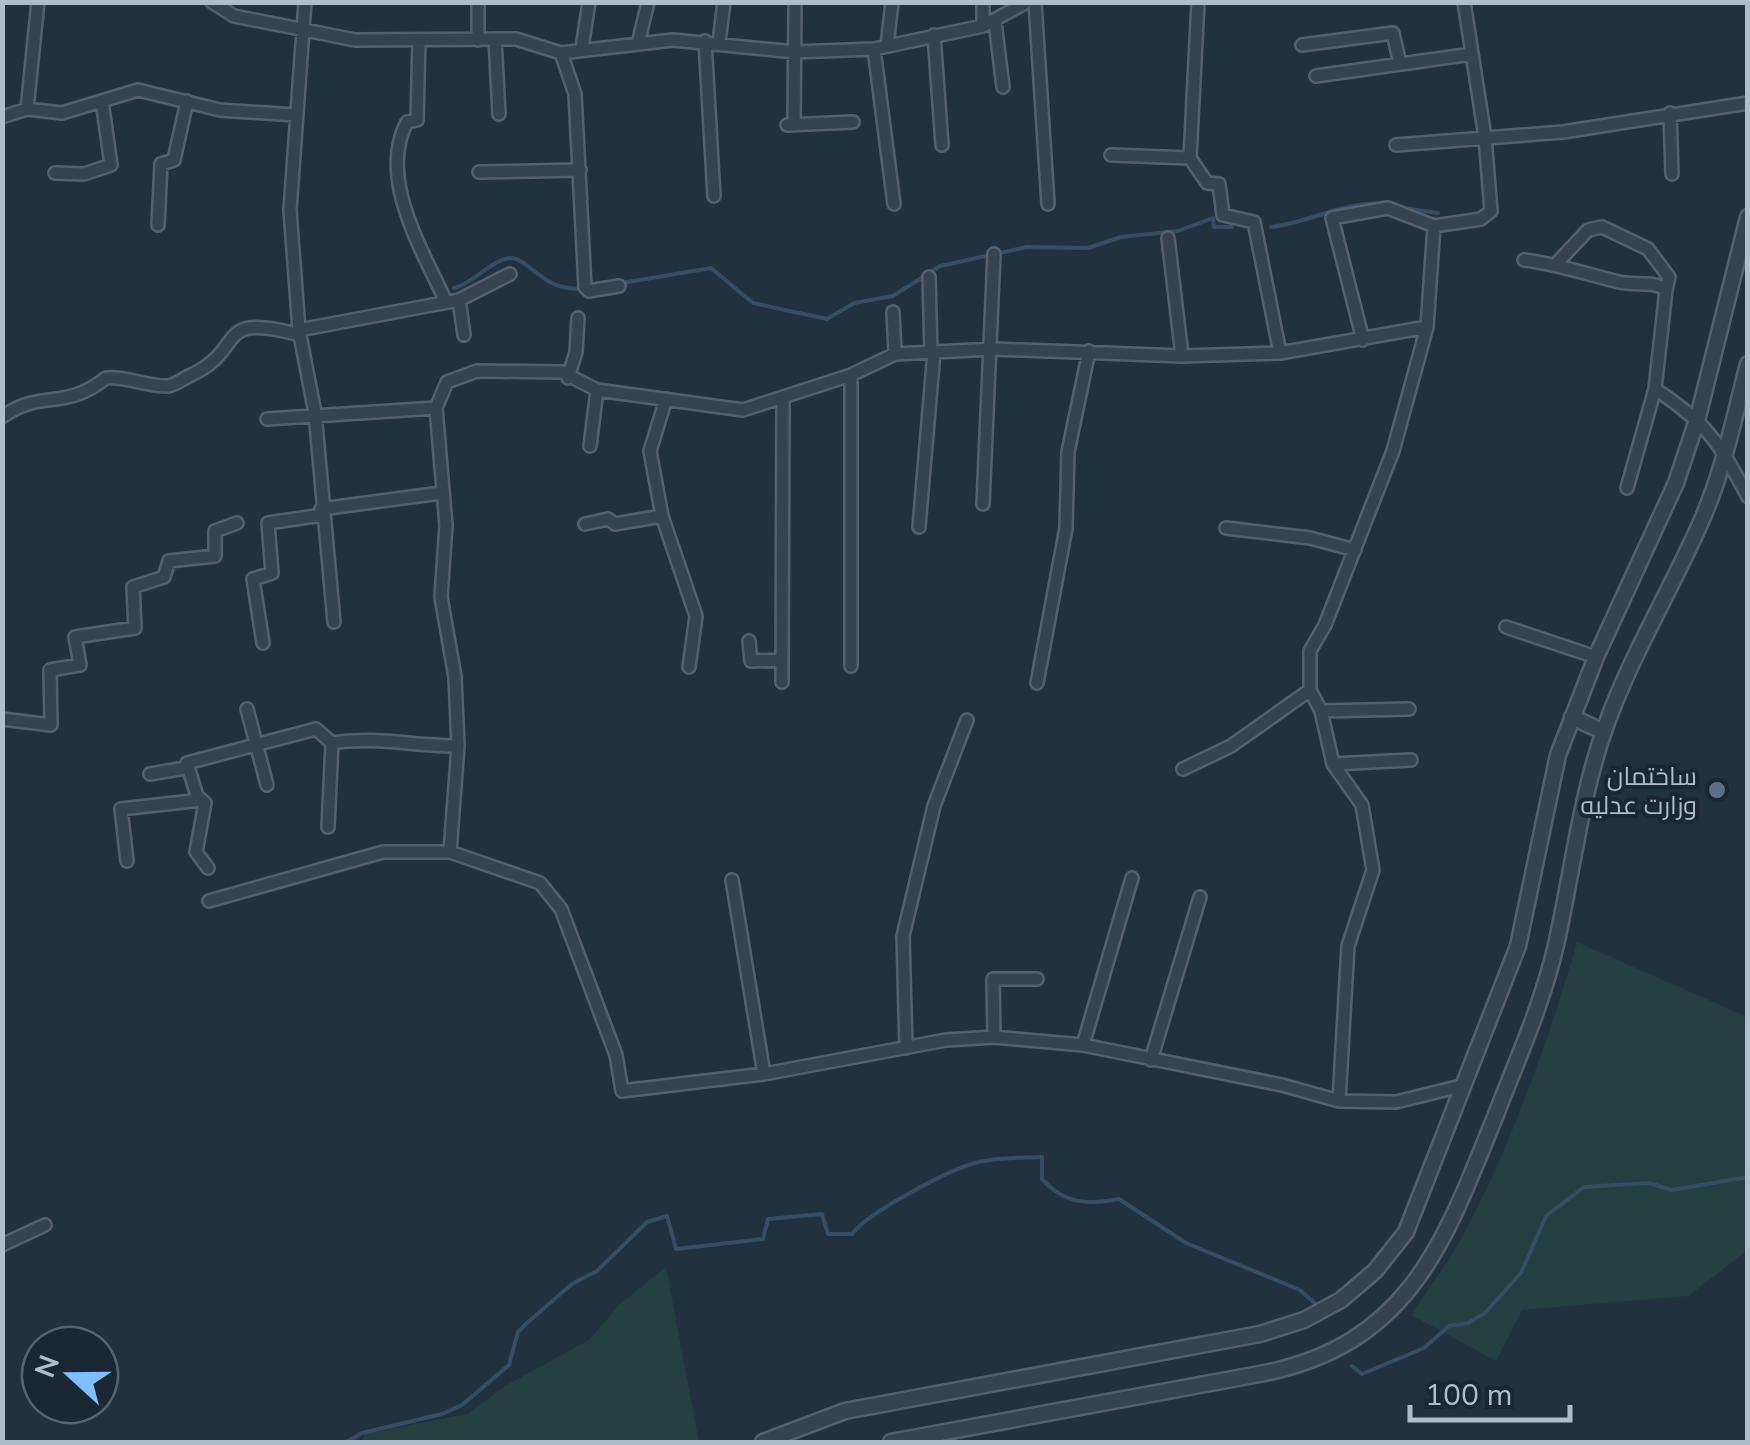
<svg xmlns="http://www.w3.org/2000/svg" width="1750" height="1445" font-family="'Nunito Sans',Cairo,sans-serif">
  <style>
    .green { fill: #243f3f }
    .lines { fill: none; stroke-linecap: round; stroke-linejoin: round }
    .stream { stroke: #344e67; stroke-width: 4 }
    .minor-casing { stroke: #54606c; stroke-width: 16 }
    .tertiary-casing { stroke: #54606c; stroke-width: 19 }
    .minor { stroke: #36424e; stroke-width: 11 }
    .tertiary { stroke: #36424e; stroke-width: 14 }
    .service-dot { fill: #5c6f8a; stroke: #1b2733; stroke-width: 4 }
    .labels { text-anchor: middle; stroke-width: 8; stroke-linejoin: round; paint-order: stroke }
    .poi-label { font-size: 25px; fill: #b1bdca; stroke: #1b2733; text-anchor: end }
  </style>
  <rect width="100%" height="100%" fill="#22313e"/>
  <path class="green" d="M 1577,942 L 1747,1017 L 1747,1251 L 1688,1296 L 1522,1310 L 1496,1361 L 1411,1315 C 1428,1289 1447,1264 1462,1237 C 1511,1146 1548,1042 1577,942 Z
    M 666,1267 L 699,1442 L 362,1442 L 364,1434 L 467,1414 L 505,1386 L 589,1340 L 620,1304 Z"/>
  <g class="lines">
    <path class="stream" d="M 1403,208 L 1438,213
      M 1271,227 C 1309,223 1346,200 1384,204
      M 622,283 L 711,268 L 753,303 L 827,319 L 854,303 L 893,296 L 940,266 L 1027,247 L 1088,248 L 1121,237 L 1178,231 L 1213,218 L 1214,227 L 1232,227
      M 454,288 C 473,284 493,258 511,258 C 530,259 544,293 583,288
      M 1352,1366 L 1362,1374 L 1424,1348 L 1449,1326 L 1468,1323 L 1485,1313 L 1521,1273 L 1546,1216 L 1584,1187 L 1649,1183 L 1672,1190 L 1748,1177
      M 346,1442 L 362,1433 L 442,1414 L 462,1405 L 509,1365 L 518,1332 L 527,1323 L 572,1284 L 597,1271 L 647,1222 L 667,1216 L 676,1249 L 763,1239 L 768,1219 L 822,1214 L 828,1234 L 852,1234 C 866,1214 951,1168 979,1162 C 999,1157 1022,1158 1042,1157 L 1042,1179 C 1064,1204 1088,1205 1119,1199 L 1186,1243 L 1300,1290 L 1317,1305"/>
    <defs>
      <path id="minor" d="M 212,2 L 234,16 L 355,40 L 516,39 L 561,53 L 673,40 L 795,52 L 874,49 L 983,26 L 1027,2
        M 305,2 L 290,210 L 299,330 L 315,413 L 334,622
        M 478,2 L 478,40
        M 983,2 L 983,26
        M 1035,2 L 1048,204
        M 1198,2 L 1190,158 L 1207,183 L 1219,184 L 1223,215 L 1254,222 L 1280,353
        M 995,22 L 1003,87
        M 934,35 L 942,145
        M 495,39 L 499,114
        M 419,41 L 417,120 L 407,122 C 377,178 423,251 446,302
        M 705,41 L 714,196
        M 719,42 L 724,2
        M 638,44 L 648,2
        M 1302,45 L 1393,33 L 1400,64
        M 887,46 L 892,2
        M 582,48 L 589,2
        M 874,49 L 894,204
        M 561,53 L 575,94 L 585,287 L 589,291 L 619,286
        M 1316,76 L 1472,54
        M 27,109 L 38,2
        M 1670,113 L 1672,174
        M 2,117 L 27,109 L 62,113 L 138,90 L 220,110 L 295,115
        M 787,125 L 853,122
        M 794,125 L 795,2
        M 1396,145 L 1563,132 L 1748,103
        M 1111,155 L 1190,158
        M 479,172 L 580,170
        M 55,173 L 84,174 L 111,165 L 102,101
        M 158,225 L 161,164 L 174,160 L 187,101
        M 1168,238 L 1182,356
        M 1524,260 C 1557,264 1586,274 1619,282 C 1635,286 1654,280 1666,290 L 1655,389 C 1708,424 1718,441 1748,497
        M 1558,262 L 1588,230 L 1602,227 L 1648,249 L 1669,277 L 1666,290
        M 929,277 L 931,352
        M 459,300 L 464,335
        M 893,312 L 895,354
        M 299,330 L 459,300 L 510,274
        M 1363,340 L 1332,218 L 1388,208 L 1434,226 L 1481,219 L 1491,211 L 1485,137 L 1464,2
        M 568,378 L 576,352 L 578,318
        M 666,399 L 650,451 L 662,516 L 696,616 L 689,667
        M 2,417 C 43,388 63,412 106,378 C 127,376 148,387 168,386 C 175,385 183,379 189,376 C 249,349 211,311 300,335
        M 267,419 L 436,408
        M 590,446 L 597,390
        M 1627,488 L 1655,389
        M 983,504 L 994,254
        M 321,509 L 441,493
        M 585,524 L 608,519 L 615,524 L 662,516
        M 919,527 L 934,352
        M 1226,528 L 1310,538 L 1355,550
        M 1506,627 L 1596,657
        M 749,641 L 751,661 L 782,660
        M 263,643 L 253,579 L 272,573 L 268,523 L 322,515
        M 851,666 L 851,375
        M 782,682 L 783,397
        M 1037,683 L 1066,528 L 1068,452 L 1089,351
        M 247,709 L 267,785
        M 1321,711 L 1409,709
        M 2,719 L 51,725 L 50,670 L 80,665 L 75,637 L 135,628 L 133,587 L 164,577 L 169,561 L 215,556 L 215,531 L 237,523
        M 332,743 C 375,736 414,746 458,746
        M 187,763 L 197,796 L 205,803 L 196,852 L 208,868
        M 1333,764 L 1411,760
        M 1183,769 L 1231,746 L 1310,690
        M 150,774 L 185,768 L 187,763 L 316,729 L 332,743
        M 328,827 L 332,743
        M 450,852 L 458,746 L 455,677 L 441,597 L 446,525 L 436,408 L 447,382 L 477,371 L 562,372 L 597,390 L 743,410 L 851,375 L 895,354 L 993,349 L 1182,356 L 1280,353 L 1427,327
        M 127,861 L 121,809 L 201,800
        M 732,880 L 764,1074
        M 209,901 L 383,852 L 450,852 L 540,883 L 561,909 L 616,1055 L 622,1091 L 764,1074 L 946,1040 L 994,1037 L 1083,1045 L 1282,1085 L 1339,1101 L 1396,1102 L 1465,1085
        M 994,1037 L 993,979 L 1037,979
        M 1083,1045 L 1132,878
        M 906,1048 L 903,936 L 934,806 L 967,720
        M 1151,1060 L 1200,897
        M 1339,1101 L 1348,946 L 1373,870 L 1362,805 L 1333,764 L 1321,711 L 1310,690 L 1310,651 L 1325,625 L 1393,451 L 1427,327 L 1434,226
        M 2,1245 L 45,1225"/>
      <path id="tertiary" d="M 1572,717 L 1604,732
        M 763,1442 L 845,1411 L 1260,1334 L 1304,1320 L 1341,1300 L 1375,1271 L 1406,1232 L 1518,946 L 1558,755 L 1596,657 L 1676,483 L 1698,417 L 1748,217
        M 891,1442 L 1265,1373 C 1411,1343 1445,1240 1495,1117 C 1517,1060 1542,1005 1556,945 C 1572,874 1580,800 1604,731 C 1629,659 1669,594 1700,524 C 1723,473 1734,418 1748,364"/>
    </defs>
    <use href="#minor" class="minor-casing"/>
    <use href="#tertiary" class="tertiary-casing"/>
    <use href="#minor" class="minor"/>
    <use href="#tertiary" class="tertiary"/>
  </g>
  <circle class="service-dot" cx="1717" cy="790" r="10"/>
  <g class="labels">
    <g class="poi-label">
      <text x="1697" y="785">ساختمان<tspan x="1697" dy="29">وزارت عدلیه</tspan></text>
    </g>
  </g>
  <rect width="1750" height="1445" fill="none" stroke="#b1bdca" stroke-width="10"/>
  <g transform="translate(70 1375) rotate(291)"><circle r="48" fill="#1b2733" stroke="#57636f" stroke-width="2.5"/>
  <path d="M0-8L18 38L0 25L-18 38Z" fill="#81beff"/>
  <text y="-15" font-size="28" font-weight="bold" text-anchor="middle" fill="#b1bdca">N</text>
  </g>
  <path d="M1410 1405v15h160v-15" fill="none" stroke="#b1bdca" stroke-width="5"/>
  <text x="1425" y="1405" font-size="30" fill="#b1bdca" stroke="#1b2733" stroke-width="8" paint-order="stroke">100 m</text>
</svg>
